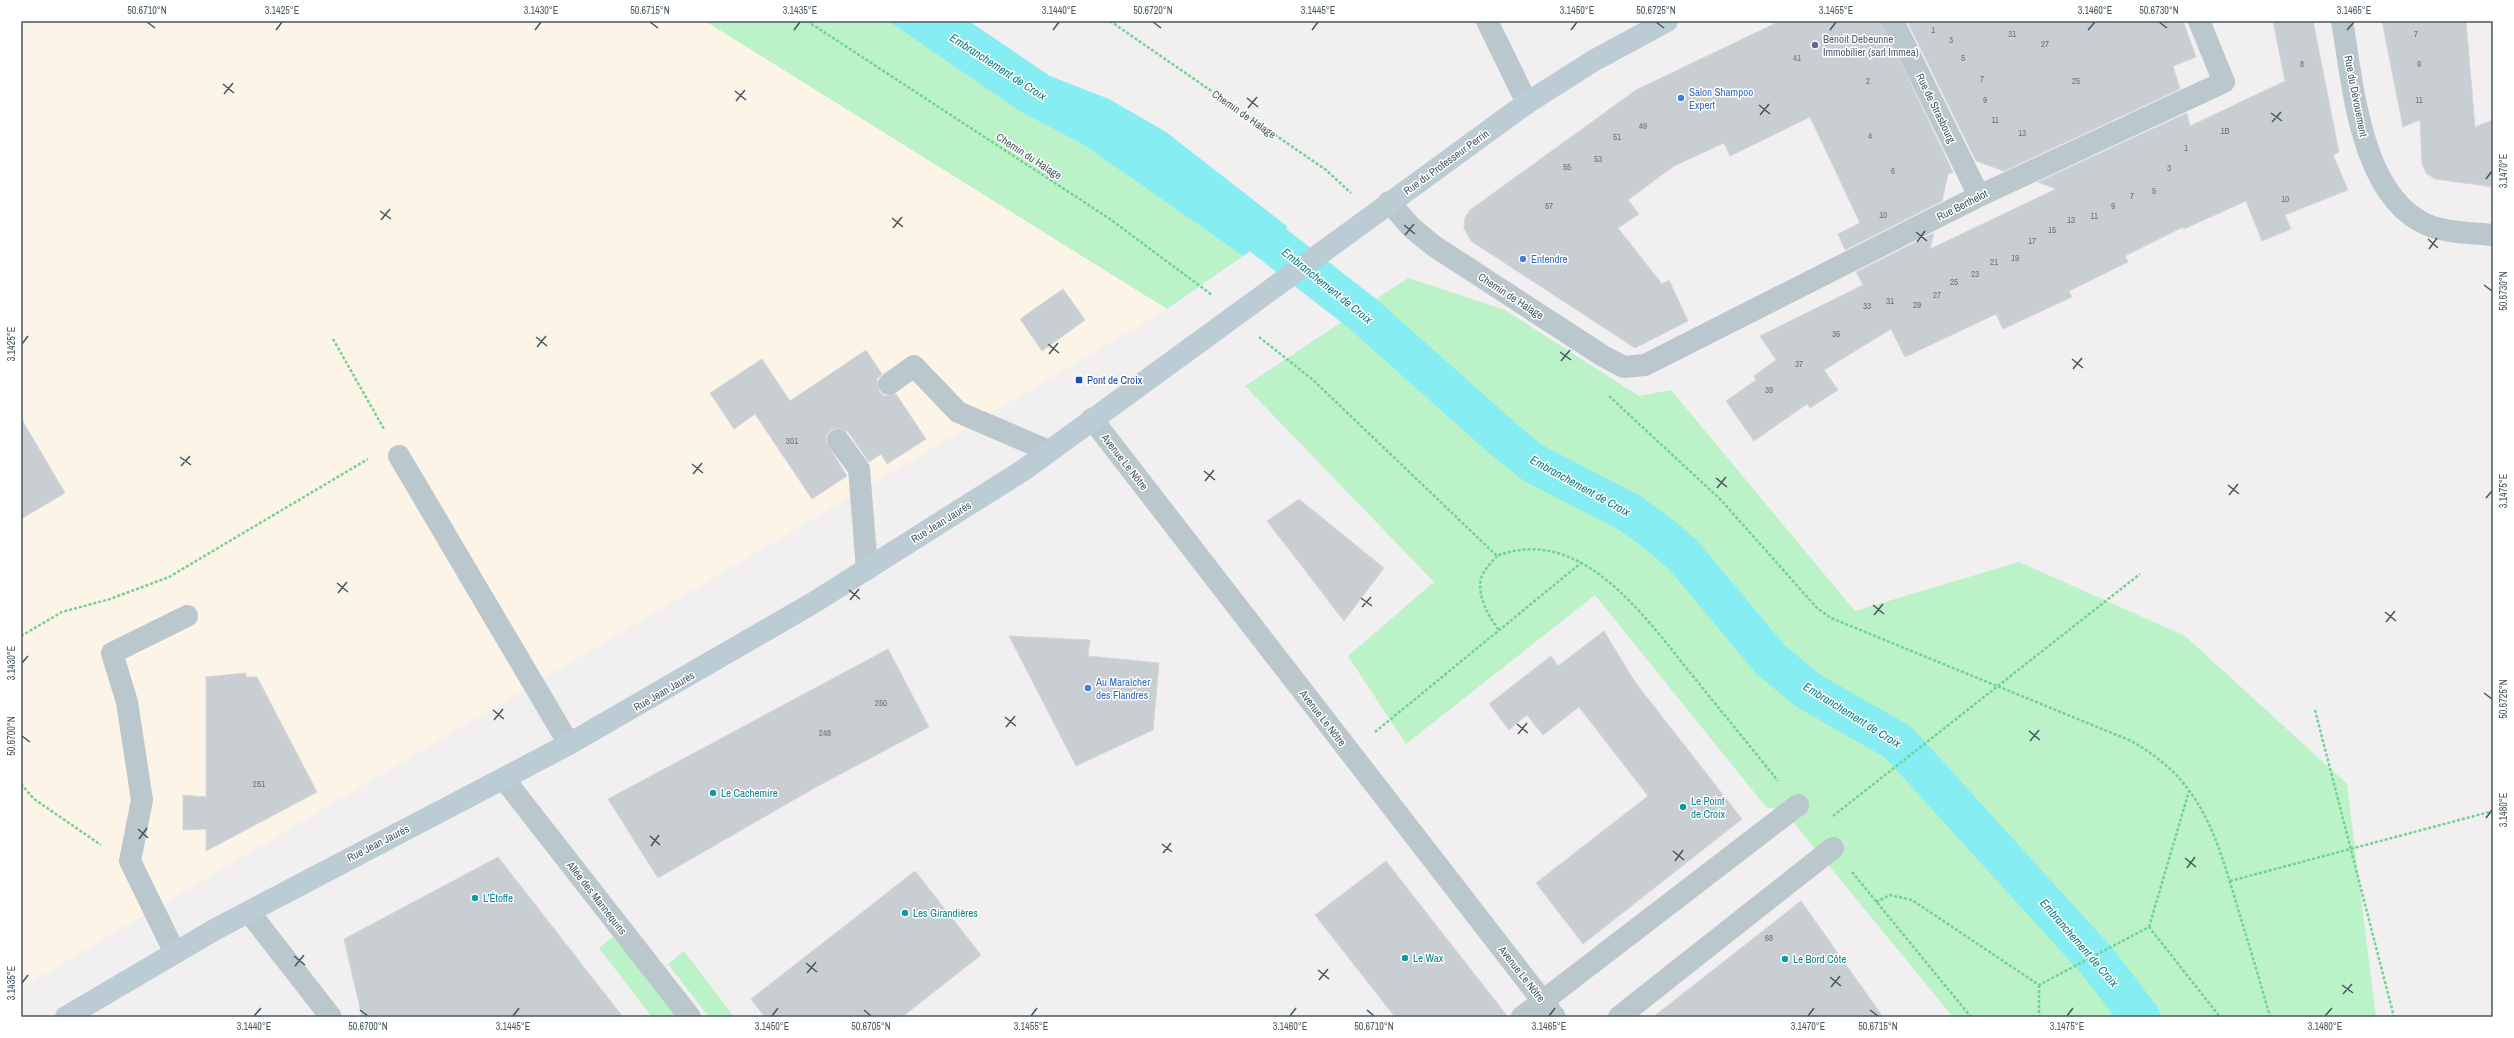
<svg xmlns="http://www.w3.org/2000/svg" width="2514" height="1038" font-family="'Archivo Narrow',sans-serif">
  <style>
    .commercial { fill: #fdf4e8 }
    .green { fill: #bbf2c7 }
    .water { fill: #86edf2 }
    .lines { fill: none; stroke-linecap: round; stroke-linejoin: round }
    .canal { stroke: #86edf2; stroke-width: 40 }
    .building { fill: #c9ced2; stroke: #d3d7db }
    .path { stroke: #71d392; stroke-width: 2.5; stroke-dasharray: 3 2; stroke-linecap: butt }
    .service { stroke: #bac7cd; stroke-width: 22 }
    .pedestrian { stroke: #bac7cd; stroke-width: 22 }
    .minor { stroke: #bac7cd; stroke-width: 22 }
    .tertiary { stroke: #bac7cd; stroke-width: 22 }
    .secondary { stroke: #bcccd5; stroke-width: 22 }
    .ticks { fill: none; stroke: #46575e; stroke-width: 1.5 }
    .service-dot { fill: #5c6f8a; stroke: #fff; stroke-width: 1.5 }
    .shop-dot { fill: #3f7fe0; stroke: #fff; stroke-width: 1.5 }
    .transit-dot { fill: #1a4fb4; stroke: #fff; stroke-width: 1.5 }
    .culture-dot { fill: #0f9aa8; stroke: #fff; stroke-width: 1.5 }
    .labels { text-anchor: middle; stroke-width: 3; stroke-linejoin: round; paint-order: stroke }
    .number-label { font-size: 9px; fill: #67757b }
    .service-label { font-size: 11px; fill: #4e5e75; stroke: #fff; text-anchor: start }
    .shop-label { font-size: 11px; fill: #366cbe; stroke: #fff; text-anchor: start }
    .street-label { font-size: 11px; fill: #46575e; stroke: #fff }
    .transit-label { font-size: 11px; fill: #164399; stroke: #fff; text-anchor: start }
    .culture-label { font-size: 11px; fill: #0d838f; stroke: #fff; text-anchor: start }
    .water-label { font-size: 12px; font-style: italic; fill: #077e84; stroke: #fff }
    .neatline { fill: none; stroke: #46575e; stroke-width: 1.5 }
    .ticks-label { font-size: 10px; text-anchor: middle; fill: #46575e }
  </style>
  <rect width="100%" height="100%" fill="#f2eff0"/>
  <path class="commercial" d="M 33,21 L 705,21 L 1167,309 L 21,988 L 21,27 Z"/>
  <path class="green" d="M 705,21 L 888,21 L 1021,112 L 1084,145 L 1243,256 L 1167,309 Z
    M 1408,278 L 1505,310 L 1639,396 L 1671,390 L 1855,611 L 2019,562 L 2185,636 L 2347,784 L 2376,1017 L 1953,1017 L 1784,811 L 1766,807 L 1595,595 L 1406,744 L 1348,656 L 1434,582 L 1245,386 Z
    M 615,935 L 676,1017 L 652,1017 L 599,948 Z
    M 684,951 L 734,1017 L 709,1017 L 668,964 Z"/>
  <path class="water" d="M 888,21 L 969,21 L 1050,76 L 1109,99 L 1166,132 L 1288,227 L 1243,256 L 1084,145 L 1021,112 Z"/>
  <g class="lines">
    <path class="canal" d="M 1224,206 L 1363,314 L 1508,443 L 1533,463 L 1630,513 L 1665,539 L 1684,556 L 1770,659 L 1807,690 L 1898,742 L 2097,961 L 2140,1017"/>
  </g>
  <path class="building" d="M 1780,21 L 1881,21 L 1953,172 L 1948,174 L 1942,201 L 1845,250 L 1838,234 L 1860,223 L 1810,117 L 1730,156 L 1724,143 L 1674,166 L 1628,200 L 1639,214 L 1618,228 L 1662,284 L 1669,280 L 1688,321 L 1635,348 L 1471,241 L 1464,228 L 1465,218 L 1470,210 L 1636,90 Z
    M 1907,21 L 2183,21 L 2196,57 L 2173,66 L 2180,89 L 2004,171 L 1976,161 Z
    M 2273,21 L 2313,21 L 2339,152 L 2333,155 L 2348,190 L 2285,215 L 2291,229 L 2262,241 L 2246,201 L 2184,229 L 2183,227 L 2125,256 L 2128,262 L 2069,291 L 2072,297 L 2003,329 L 1996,314 L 1905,357 L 1891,329 L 1824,370 L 1838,390 L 1810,408 L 1807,404 L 1754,441 L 1726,401 L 1756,380 L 1754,376 L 1776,360 L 1760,336 L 1863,285 L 1856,272 L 1934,233 L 1930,249 L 2056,189 L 2038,182 L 2187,113 L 2190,126 L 2285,81 Z
    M 2382,21 L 2466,21 L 2475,127 L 2493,120 L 2493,187 L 2435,179 L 2426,173 L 2422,164 L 2420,120 L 2403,127 Z
    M 1063,289 L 1085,320 L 1042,351 L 1020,319 Z
    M 866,350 L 882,374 L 877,379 L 879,391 L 884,396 L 896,394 L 926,439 L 887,464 L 881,454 L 869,462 L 848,432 L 837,428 L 831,430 L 827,435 L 826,442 L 847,476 L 812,499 L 755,414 L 734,429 L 710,393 L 762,359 L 790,401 Z
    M 21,418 L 65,493 L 21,519 Z
    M 1299,499 L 1384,568 L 1344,621 L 1267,521 Z
    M 1604,631 L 1635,682 L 1742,819 L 1583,944 L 1536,883 L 1648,796 L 1579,707 L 1543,735 L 1527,715 L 1509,730 L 1489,704 L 1551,656 L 1558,666 Z
    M 1009,636 L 1090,640 L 1088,656 L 1159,663 L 1153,730 L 1076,766 Z
    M 888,649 L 929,727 L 818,786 L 658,878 L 608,799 Z
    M 246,673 L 246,677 L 257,677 L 317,792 L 206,851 L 206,829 L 183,830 L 183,795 L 206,797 L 206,677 Z
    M 498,857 L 623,1017 L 362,1017 L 344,939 Z
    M 1386,861 L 1508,1017 L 1395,1017 L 1315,915 Z
    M 915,871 L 981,955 L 902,1017 L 765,1017 L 751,999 Z
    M 1801,901 L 1883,1017 L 1653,1017 Z"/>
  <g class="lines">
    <path class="path" d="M 807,21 L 1110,219 L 1212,295
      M 1110,21 L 1326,170 L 1351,193
      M 1259,337 L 1312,379 L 1497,556 C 1582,523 1647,620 1692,675 C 1721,711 1750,746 1778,781
      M 333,339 L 384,429
      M 1609,396 L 1721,500 L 1817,608 L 1831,618 L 2129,740 C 2202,779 2216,836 2238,909 C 2249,945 2260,981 2270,1017
      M 1497,556 C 1492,562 1483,570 1481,579 C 1477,597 1489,617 1499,630
      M 21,636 L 62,612 L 110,599 L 169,577 L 368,459
      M 2315,710 L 2394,1017
      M 1375,732 L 1581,563
      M 21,784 L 34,799 L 101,845
      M 1833,816 L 2140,574
      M 1852,872 L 1971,1017
      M 2230,881 L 2493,811
      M 1876,902 L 1890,895 L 1912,900 L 2039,985 L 2149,927 L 2220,1017
      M 2149,927 L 2189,791
      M 2039,985 L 2039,1017"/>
    <path class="service" d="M 889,384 L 914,366 L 958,412 L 1049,451
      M 838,440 L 859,469 L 867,569
      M 399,456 L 569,744
      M 175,953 L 130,861 L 142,800 L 127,702 L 112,653 L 187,616"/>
    <path class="pedestrian" d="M 504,779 L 690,1017
      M 249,912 L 331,1017
      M 1522,1017 L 1798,805
      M 1619,1017 L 1833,848"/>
    <path class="minor" d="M 1487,21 L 1527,103
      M 1893,21 L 1979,196
      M 2342,21 C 2353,83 2360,199 2430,226 C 2449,233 2472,233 2493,235
      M 1389,202 L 1412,228 L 1434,246 L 1603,356 L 1624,367 L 1645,365 L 1979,196 L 2224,82 L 2199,21"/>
    <path class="tertiary" d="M 1092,419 L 1555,1017"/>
    <path class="secondary" d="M 66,1017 L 214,930 L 569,744 L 813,603 L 1025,469 L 1527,103 L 1593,61 L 1667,21"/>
  </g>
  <path class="ticks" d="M 147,22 L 155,28M 650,22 L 658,28M 1153,22 L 1161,28M 1656,22 L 1664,28M 2159,22 L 2167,28M 276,30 L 282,22M 535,30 L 541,22M 794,30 L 800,22M 1053,30 L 1059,22M 1312,30 L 1318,22M 1571,30 L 1577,22M 1830,30 L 1836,22M 2088,30 L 2095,22M 2347,30 L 2354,22M 223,84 L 234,93M 735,91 L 746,100M 224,94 L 233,83M 1247,98 L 1258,107M 736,101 L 745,90M 1759,105 L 1770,114M 1248,108 L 1257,97M 2271,113 L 2282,121M 1760,115 L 1769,104M 2272,122 L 2281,112M 2486,179 L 2492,171M 380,211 L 391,219M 892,218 L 903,227M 381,220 L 390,209M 1404,225 L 1415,234M 893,228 L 902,217M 1916,232 L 1927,241M 1405,235 L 1414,224M 2428,239 L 2438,248M 1917,242 L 1925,231M 2429,249 L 2437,238M 2484,285 L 2492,291M 536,337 L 547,346M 22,344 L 28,336M 1048,344 L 1059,353M 537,347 L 546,336M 1560,352 L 1571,360M 1049,354 L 1058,343M 2072,359 L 2083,368M 1561,361 L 1570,350M 2073,369 L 2082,358M 180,457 L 191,465M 692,464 L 703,473M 181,466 L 190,456M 1204,471 L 1215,480M 693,474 L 702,463M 1716,478 L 1727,487M 1205,481 L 1214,470M 2228,485 L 2239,494M 1717,488 L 1726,477M 2229,495 L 2238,484M 2486,498 L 2492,491M 337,583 L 348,592M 849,590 L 860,599M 338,593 L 347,582M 1361,598 L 1372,606M 850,600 L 859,589M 1873,605 L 1884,614M 1362,607 L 1371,597M 2385,612 L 2396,621M 1874,615 L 1883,604M 2386,622 L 2395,611M 22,663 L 28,656M 2484,693 L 2492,699M 493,710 L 504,719M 1005,717 L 1016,726M 494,720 L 503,709M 1517,724 L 1528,733M 1006,727 L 1015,716M 2029,731 L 2040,740M 1518,734 L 1527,723M 22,736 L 30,742M 2030,741 L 2039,730M 2486,818 L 2492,810M 138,829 L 148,838M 650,836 L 660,845M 139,839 L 147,828M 1162,844 L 1172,852M 651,846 L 659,835M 1673,851 L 1684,860M 1163,853 L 1171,843M 2185,858 L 2196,867M 1675,861 L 1683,850M 2187,868 L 2195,857M 294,956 L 305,965M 806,963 L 817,972M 295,966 L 304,955M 1318,970 L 1329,979M 807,973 L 816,962M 1830,977 L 1841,986M 1319,980 L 1328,969M 22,983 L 28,975M 2342,985 L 2353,993M 1831,987 L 1840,976M 2343,994 L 2352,984M 360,1010 L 368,1016M 864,1010 L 871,1016M 1367,1010 L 1374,1016M 1870,1010 L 1878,1016M 254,1016 L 261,1008M 513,1016 L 519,1008M 772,1016 L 778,1008M 1031,1016 L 1037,1008M 1290,1016 L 1296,1008M 1549,1016 L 1555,1008M 1808,1016 L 1814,1008M 2067,1016 L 2073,1008M 2325,1016 L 2332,1008"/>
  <circle class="service-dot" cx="1815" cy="45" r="4"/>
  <g class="shop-dot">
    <circle cx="1681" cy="98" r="4"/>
    <circle cx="1523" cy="259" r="4"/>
    <circle cx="1088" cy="688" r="4"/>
  </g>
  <rect class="transit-dot" x="1075" y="376" width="8" height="8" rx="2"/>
  <g class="culture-dot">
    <circle cx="713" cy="793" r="4"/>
    <circle cx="1683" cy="807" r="4"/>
    <circle cx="475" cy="898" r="4"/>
    <circle cx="905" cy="913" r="4"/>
    <circle cx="1405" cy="958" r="4"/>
    <circle cx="1785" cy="959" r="4"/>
  </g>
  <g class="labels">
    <g class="number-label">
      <text x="1933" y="33">1</text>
      <text x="2012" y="37">31</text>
      <text x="2416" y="37">7</text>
      <text x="1951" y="43">3</text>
      <text x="2045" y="47">27</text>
      <text x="1797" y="61">41</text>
      <text x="1963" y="61">5</text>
      <text x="2302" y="67">8</text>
      <text x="2419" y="67">9</text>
      <text x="1982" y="82">7</text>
      <text x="1868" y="84">2</text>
      <text x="2076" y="84">25</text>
      <text x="1985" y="103">9</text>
      <text x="2419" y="103">11</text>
      <text x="1995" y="123">11</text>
      <text x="1643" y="129">49</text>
      <text x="2225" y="134">1B</text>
      <text x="2022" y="136">13</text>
      <text x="1870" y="139">4</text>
      <text x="1617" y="140">51</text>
      <text x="2186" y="151">1</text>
      <text x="1598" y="162">53</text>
      <text x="1567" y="170">55</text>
      <text x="2169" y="171">3</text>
      <text x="1893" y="174">6</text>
      <text x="2154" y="194">5</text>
      <text x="2132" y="199">7</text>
      <text x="2285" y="202">10</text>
      <text x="1549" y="209">57</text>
      <text x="2113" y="209">9</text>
      <text x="1883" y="218">10</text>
      <text x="2094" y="219">11</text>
      <text x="2071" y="223">13</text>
      <text x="2052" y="233">15</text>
      <text x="2032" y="244">17</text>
      <text x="2015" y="261">19</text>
      <text x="1994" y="265">21</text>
      <text x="1975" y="277">23</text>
      <text x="1954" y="285">25</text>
      <text x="1937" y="298">27</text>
      <text x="1890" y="304">31</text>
      <text x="1917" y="308">29</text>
      <text x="1867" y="309">33</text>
      <text x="1836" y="337">35</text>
      <text x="1799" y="367">37</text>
      <text x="1769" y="393">39</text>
      <text x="792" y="444">301</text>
      <text x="881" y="706">250</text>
      <text x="825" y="736">248</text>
      <text x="259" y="787">251</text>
      <text x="1769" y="941">68</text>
    </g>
    <g class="service-label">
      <text x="1823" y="43">Benoit Debeunne<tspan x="1823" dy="13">Immobilier (sarl Immea)</tspan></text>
    </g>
    <g class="shop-label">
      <text x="1689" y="96">Salon Shampoo<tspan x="1689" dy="13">Expert</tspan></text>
      <text x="1531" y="263">Entendre</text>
      <text x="1096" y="686">Au Maraîcher<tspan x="1096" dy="13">des Flandres</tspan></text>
    </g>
    <g class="street-label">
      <text transform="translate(2356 96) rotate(79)" y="4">Rue du Dévouement</text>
      <text transform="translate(1936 108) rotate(64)" y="4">Rue de Strasbourg</text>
      <text transform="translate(1244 114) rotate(35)" y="4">Chemin de Halage</text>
      <text transform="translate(1029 156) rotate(33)" y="4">Chemin du Halage</text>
      <text transform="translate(1446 162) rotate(-36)" y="4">Rue du Professeur Perrin</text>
      <text transform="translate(1962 205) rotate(-27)" y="4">Rue Berthelot</text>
      <text transform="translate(1511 296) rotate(33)" y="4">Chemin de Halage</text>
      <text transform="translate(1125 462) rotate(52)" y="4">Avenue Le Nôtre</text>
      <text transform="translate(941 522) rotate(-32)" y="4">Rue Jean Jaurès</text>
      <text transform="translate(664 691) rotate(-30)" y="4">Rue Jean Jaurès</text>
      <text transform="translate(1323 718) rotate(52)" y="4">Avenue Le Nôtre</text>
      <text transform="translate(378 843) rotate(-27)" y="4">Rue Jean Jaurès</text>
      <text transform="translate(597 898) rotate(52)" y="4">Allée des Mannequins</text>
      <text transform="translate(1522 974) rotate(52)" y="4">Avenue Le Nôtre</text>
    </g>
    <g class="transit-label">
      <text x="1087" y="384">Pont de Croix</text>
    </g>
    <g class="culture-label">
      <text x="721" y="797">Le Cachemire</text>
      <text x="1691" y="805">Le Point<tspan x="1691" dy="13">de Croix</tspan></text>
      <text x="483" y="902">L’Étoffe</text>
      <text x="913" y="917">Les Girandières</text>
      <text x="1413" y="962">Le Wax</text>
      <text x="1793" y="963">Le Bord Côte</text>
    </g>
    <g class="water-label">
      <text transform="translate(998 67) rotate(33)" y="4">Embranchement de Croix</text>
      <text transform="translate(1327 286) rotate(39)" y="4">Embranchement de Croix</text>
      <text transform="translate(1580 486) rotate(29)" y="4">Embranchement de Croix</text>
      <text transform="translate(1852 715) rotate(32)" y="4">Embranchement de Croix</text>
      <text transform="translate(2079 943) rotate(49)" y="4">Embranchement de Croix</text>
    </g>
  </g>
  <rect width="2514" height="1038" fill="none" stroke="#ffffff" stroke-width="44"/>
  <rect x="22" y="22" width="2470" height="994" class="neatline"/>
  <g class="ticks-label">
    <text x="147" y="14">50.6710°N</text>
    <text x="282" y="14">3.1425°E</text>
    <text x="541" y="14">3.1430°E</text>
    <text x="650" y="14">50.6715°N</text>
    <text x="800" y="14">3.1435°E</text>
    <text x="1059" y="14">3.1440°E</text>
    <text x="1153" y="14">50.6720°N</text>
    <text x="1318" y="14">3.1445°E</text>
    <text x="1577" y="14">3.1450°E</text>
    <text x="1656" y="14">50.6725°N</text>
    <text x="1836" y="14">3.1455°E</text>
    <text x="2095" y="14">3.1460°E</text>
    <text x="2159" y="14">50.6730°N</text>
    <text x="2354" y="14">3.1465°E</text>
    <text transform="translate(2503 171) rotate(-90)" y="4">3.1470°E</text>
    <text transform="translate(2503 291) rotate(-90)" y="4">50.6730°N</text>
    <text transform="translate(11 344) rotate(-90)" y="4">3.1425°E</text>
    <text transform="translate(2503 491) rotate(-90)" y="4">3.1475°E</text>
    <text transform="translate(11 663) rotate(-90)" y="4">3.1430°E</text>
    <text transform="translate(2503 699) rotate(-90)" y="4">50.6725°N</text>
    <text transform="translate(11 736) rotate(-90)" y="4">50.6700°N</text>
    <text transform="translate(2503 810) rotate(-90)" y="4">3.1480°E</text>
    <text transform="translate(11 983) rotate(-90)" y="4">3.1435°E</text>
    <text x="254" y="1030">3.1440°E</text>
    <text x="368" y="1030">50.6700°N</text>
    <text x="513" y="1030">3.1445°E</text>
    <text x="772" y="1030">3.1450°E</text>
    <text x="871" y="1030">50.6705°N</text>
    <text x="1031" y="1030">3.1455°E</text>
    <text x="1290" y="1030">3.1460°E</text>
    <text x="1374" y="1030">50.6710°N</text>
    <text x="1549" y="1030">3.1465°E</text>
    <text x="1808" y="1030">3.1470°E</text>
    <text x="1878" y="1030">50.6715°N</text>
    <text x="2067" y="1030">3.1475°E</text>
    <text x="2325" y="1030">3.1480°E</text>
  </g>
</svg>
